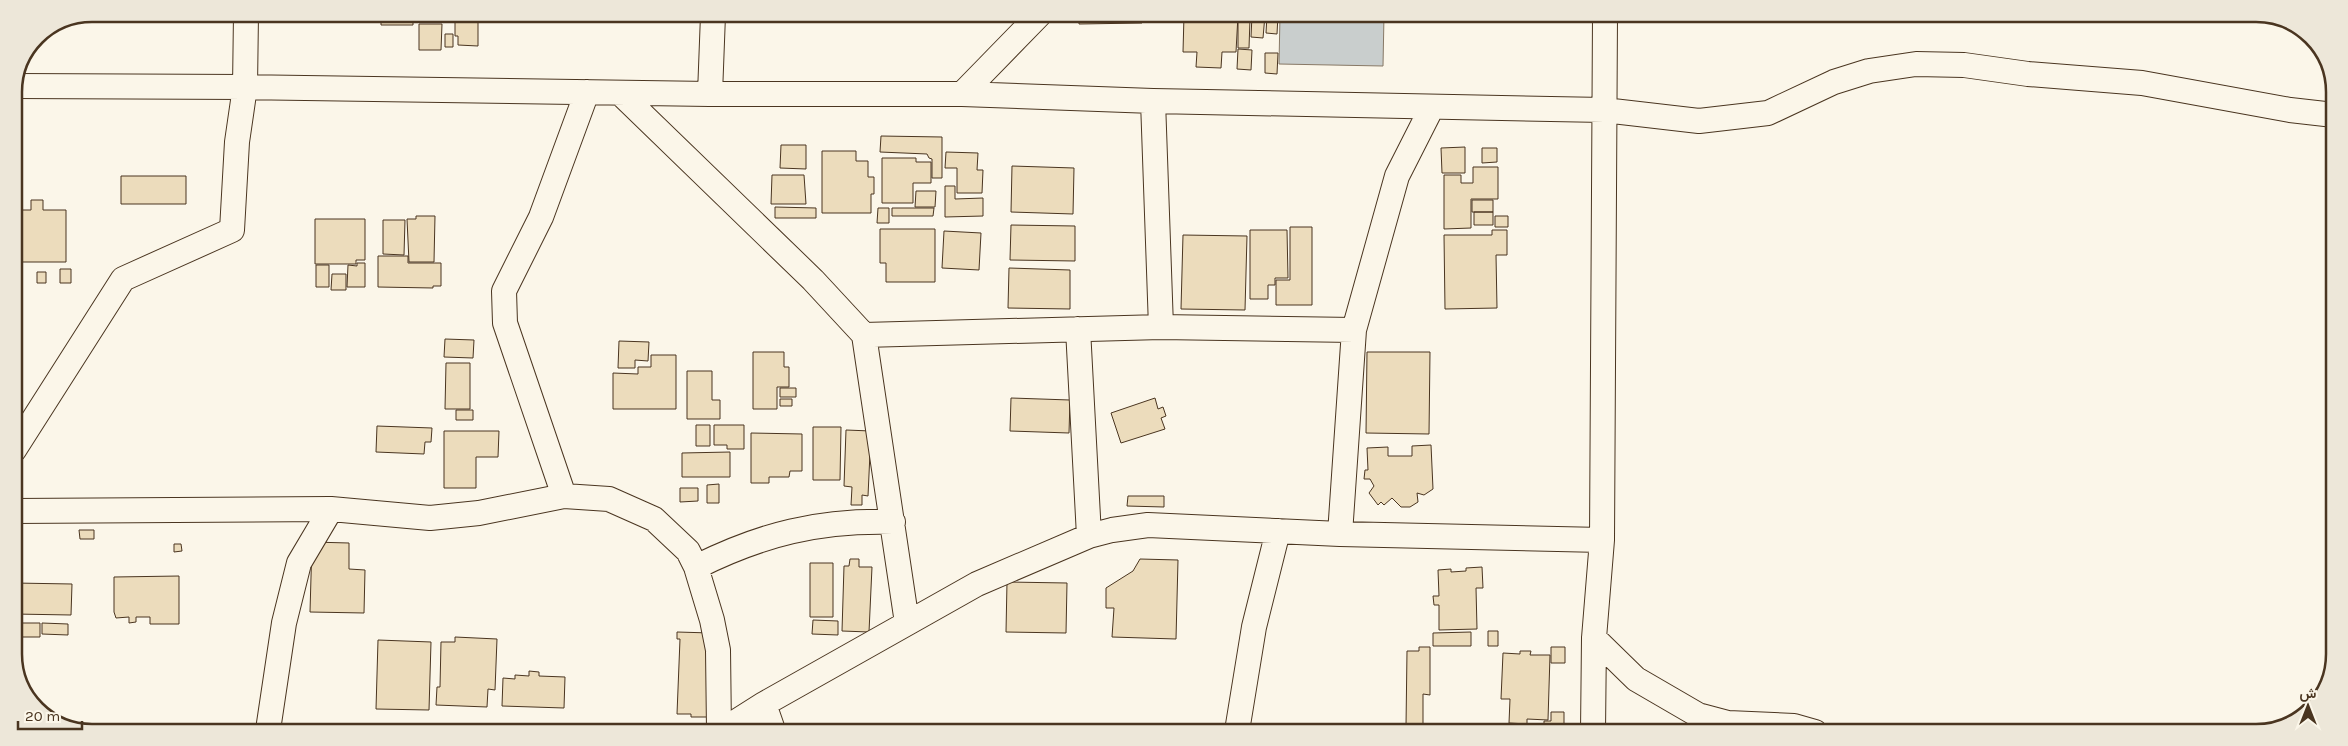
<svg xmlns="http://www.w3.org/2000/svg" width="2348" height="746" font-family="Karla,Vazirmatn,sans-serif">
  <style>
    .water { fill: #c9cecd; stroke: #887966 }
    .building { fill: #ecdcbc; stroke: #4a3520 }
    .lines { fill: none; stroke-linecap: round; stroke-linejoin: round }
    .minor-casing { stroke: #4a3520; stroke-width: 26 }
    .minor { stroke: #fbf6e9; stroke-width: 24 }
    .rim { fill: none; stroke: #4a3520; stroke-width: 2.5 }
  </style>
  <rect width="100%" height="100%" fill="#fbf6e9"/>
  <path class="water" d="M 1280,15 L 1384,15 L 1383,66 L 1279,64 Z"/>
  <path class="building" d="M 355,14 L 413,14 L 413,25 L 381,25 L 381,19 L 355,19 Z
    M 418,14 L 452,14 L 452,19 L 418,19 Z
    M 455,14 L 478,14 L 478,46 L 458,45 L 458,36 L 455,36 Z
    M 1079,15 L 1143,15 L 1142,23 L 1079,24 Z
    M 1184,15 L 1238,15 L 1236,52 L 1222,52 L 1221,68 L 1196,67 L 1197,52 L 1183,52 Z
    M 1252,15 L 1265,15 L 1263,38 L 1251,37 Z
    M 1267,15 L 1278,15 L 1277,34 L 1266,33 Z
    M 1238,19 L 1250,19 L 1249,48 L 1238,48 Z
    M 419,24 L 442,24 L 441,50 L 419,50 Z
    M 445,34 L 453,34 L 453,47 L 445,47 Z
    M 1238,49 L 1252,50 L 1251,70 L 1237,69 Z
    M 1265,53 L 1278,53 L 1277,74 L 1265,73 Z
    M 881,136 L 942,137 L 942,178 L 932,178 L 932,159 L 929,158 L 927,154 L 880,152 Z
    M 781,145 L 806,145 L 806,169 L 780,168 Z
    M 1465,147 L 1465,173 L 1442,173 L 1441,148 Z
    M 1482,148 L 1497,148 L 1497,162 L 1482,163 Z
    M 822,151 L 856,151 L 856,161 L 868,161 L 868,177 L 874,177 L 874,194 L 871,194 L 871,213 L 822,213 Z
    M 946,152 L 978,153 L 977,170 L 983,170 L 982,193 L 957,193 L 957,168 L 945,168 Z
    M 882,158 L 916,158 L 916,162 L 931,162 L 931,183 L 913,183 L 913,203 L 882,203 Z
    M 1012,166 L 1074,168 L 1073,214 L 1011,212 Z
    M 1473,167 L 1498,167 L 1498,199 L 1471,199 L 1471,228 L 1444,229 L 1444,175 L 1461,175 L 1461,183 L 1473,183 Z
    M 772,175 L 804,175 L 806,204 L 771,204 Z
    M 121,176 L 186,176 L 186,204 L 121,204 Z
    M 945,186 L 955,186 L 955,199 L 983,198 L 983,216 L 945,217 Z
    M 916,191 L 936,191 L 935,207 L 915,207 Z
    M 31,200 L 43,200 L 43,210 L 66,210 L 66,262 L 14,262 L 14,210 L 31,210 Z
    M 1472,200 L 1493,200 L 1493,212 L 1472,212 Z
    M 775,207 L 816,208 L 816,218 L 775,218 Z
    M 878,208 L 889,208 L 889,223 L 877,223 Z
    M 892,208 L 934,208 L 933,216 L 892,216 Z
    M 1474,212 L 1493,212 L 1493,225 L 1474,225 Z
    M 416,216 L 435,216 L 434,262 L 409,262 L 407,219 L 416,219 Z
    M 1495,216 L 1508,216 L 1508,227 L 1495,227 Z
    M 315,219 L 365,219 L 365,260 L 356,260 L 356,264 L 315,264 Z
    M 383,220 L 405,220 L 404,255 L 383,254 Z
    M 1011,225 L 1075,226 L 1075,261 L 1010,260 Z
    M 1290,227 L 1312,227 L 1312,305 L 1276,305 L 1276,280 L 1290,280 Z
    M 880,229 L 935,229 L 935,282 L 886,282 L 886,263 L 880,263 Z
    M 1250,230 L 1287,230 L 1288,278 L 1275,278 L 1275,285 L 1268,285 L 1268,299 L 1250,299 Z
    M 1492,230 L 1507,230 L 1507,255 L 1496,255 L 1497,308 L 1445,309 L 1444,235 L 1492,235 Z
    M 944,231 L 981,233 L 979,270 L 942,268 Z
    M 1183,235 L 1247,236 L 1245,310 L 1181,309 Z
    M 378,256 L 408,256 L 408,263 L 441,263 L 441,286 L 433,286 L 433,288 L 378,287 Z
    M 357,263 L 365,263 L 365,287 L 347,287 L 348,265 L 357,266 Z
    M 316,265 L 329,265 L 329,287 L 316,287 Z
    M 1009,268 L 1070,270 L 1070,309 L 1008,308 Z
    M 60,269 L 71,269 L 71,283 L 60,283 Z
    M 37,272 L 46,272 L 46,283 L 37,283 Z
    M 332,274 L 346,274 L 346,290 L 331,290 Z
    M 445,339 L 474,340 L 473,358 L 444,357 Z
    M 619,341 L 649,342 L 648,361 L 635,360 L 635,368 L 618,368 Z
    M 753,352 L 784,352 L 784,367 L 789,367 L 789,387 L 777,387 L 777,409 L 753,409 Z
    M 1367,352 L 1430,352 L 1429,434 L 1366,433 Z
    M 651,355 L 676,355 L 676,409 L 613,409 L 613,373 L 638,374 L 638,367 L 651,367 Z
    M 446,363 L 470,363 L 470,409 L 445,409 Z
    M 687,371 L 712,371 L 712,400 L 720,400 L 720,419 L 687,419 Z
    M 780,388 L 796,388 L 796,397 L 780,397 Z
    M 1011,398 L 1070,400 L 1069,433 L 1010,431 Z
    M 1155,398 L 1158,409 L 1163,407 L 1166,416 L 1161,418 L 1165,429 L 1121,443 L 1111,413 Z
    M 780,399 L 792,399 L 792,406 L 780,406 Z
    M 456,410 L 473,410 L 473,420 L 456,420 Z
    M 696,425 L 710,425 L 710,446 L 696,446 Z
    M 714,425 L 744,425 L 744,449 L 727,449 L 727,445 L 714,445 Z
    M 377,426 L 432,428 L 431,442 L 425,442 L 424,454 L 376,452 Z
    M 813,427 L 841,427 L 840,480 L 813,480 Z
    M 846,430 L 871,431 L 868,496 L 862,495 L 862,505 L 851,505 L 852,487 L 844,486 Z
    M 444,431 L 499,431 L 498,457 L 476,457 L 476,488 L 444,488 Z
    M 751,433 L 802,434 L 802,471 L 790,471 L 789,477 L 769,477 L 769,483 L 751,483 Z
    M 1431,445 L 1433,489 L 1424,495 L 1417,493 L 1418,502 L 1410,507 L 1401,507 L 1392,498 L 1384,505 L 1381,502 L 1378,505 L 1369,493 L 1374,486 L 1370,479 L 1364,479 L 1365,470 L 1368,470 L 1367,448 L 1388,447 L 1388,456 L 1412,456 L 1412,446 Z
    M 730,452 L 730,477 L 682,477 L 682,453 Z
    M 719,484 L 719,503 L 707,503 L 707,485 Z
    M 680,488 L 698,488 L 698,501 L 680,502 Z
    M 1128,496 L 1164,496 L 1164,507 L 1127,506 Z
    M 79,530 L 94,530 L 94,539 L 80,539 Z
    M 312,542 L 349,543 L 349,569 L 365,570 L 364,613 L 310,612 Z
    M 174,544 L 181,544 L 182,551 L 174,552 Z
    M 850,559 L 859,559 L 859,567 L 872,567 L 869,632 L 842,631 L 844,566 L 849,566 Z
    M 1140,559 L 1178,560 L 1176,639 L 1112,637 L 1114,608 L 1106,608 L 1106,588 L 1133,571 Z
    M 810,563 L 833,563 L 833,617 L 810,617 Z
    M 1482,567 L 1483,588 L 1476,588 L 1477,629 L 1439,630 L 1439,605 L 1434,605 L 1433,596 L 1439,596 L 1438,570 L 1451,569 L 1451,572 L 1466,571 L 1466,568 Z
    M 179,576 L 179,624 L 150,624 L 150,617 L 136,617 L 136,622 L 129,623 L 129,617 L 116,618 L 114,612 L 114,577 Z
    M 1007,582 L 1067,583 L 1066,633 L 1006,632 Z
    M 14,583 L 72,584 L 71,615 L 14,614 Z
    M 813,620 L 838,621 L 838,635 L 812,634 Z
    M 14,623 L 40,623 L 40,637 L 14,637 Z
    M 42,623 L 68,624 L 68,635 L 42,634 Z
    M 1488,631 L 1498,631 L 1498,646 L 1488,646 Z
    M 677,632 L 711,633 L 710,717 L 691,717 L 691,714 L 677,714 L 680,639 L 677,639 Z
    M 1471,632 L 1471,646 L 1433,646 L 1433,633 Z
    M 455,637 L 497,639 L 495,690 L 488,689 L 487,707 L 436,705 L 437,687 L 440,687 L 441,642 L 455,642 Z
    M 378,640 L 431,642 L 429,710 L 376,709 Z
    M 1419,647 L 1430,647 L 1430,695 L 1423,694 L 1423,726 L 1406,726 L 1407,651 L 1419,651 Z
    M 1551,647 L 1565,647 L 1565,663 L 1551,663 Z
    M 1520,651 L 1531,651 L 1530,655 L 1550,655 L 1548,720 L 1527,719 L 1527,724 L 1509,723 L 1510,699 L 1501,699 L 1503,653 L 1520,654 Z
    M 529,671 L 539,672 L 539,676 L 565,677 L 564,708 L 502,706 L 503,678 L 515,679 L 515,675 L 529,676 Z
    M 1551,712 L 1564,712 L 1564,729 L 1544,729 L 1544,721 L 1551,721 Z"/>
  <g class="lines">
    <defs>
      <path id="minor" d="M 16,86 L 245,87 L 710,94 L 962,94 L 1153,101 L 1604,110 L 1699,121 L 1768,113 L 1834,82 L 1869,71 L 1916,64 L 1964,65 L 2028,74 L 2142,83 L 2290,110 L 2334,115
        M 620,93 L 813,280 L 864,335 L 907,623
        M 710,94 L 713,15
        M 962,94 L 1039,15
        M 1153,101 L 1161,327
        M 1078,329 L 1089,536
        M 864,335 L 1161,327 L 1354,330
        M 14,450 L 123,279 L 232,230 L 237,142 L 245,87 L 246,14
        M 564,496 L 505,323 L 504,291 L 541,217 L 587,92
        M 14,511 L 331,509 L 430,518 L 479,513 L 564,496 L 609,499 L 654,519 L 688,551 L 696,567 L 712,620 L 718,650 L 719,730
        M 1340,534 L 1354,330 L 1397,176 L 1432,107
        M 696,567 C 762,534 819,520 893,522
        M 1594,638 L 1636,679 L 1698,715 L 1728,723 L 1794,726 L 1815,732
        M 764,704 L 773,730
        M 268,730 L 284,623 L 299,563 L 331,509
        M 723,730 L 764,704 L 977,584 L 1089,536 L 1112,530 L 1148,525 L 1340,534 L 1602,540
        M 1237,731 L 1254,627 L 1278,531
        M 1593,731 L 1594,638 L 1602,540 L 1605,16"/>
    </defs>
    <use href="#minor" class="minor-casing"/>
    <use href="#minor" class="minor"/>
  </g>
  <path d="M0 0H2348V746H0ZM92 22H2256A70 70 0 0 1 2326 92V654A70 70 0 0 1 2256 724H92A70 70 0 0 1 22 654V92A70 70 0 0 1 92 22Z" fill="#ede7d9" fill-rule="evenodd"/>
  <path class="rim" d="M92 22H2256A70 70 0 0 1 2326 92V654A70 70 0 0 1 2256 724H92A70 70 0 0 1 22 654V92A70 70 0 0 1 92 22Z"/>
  <g transform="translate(2308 706)" stroke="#fbf6e9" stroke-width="4" paint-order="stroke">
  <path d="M0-4L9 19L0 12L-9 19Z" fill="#4a3520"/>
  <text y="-8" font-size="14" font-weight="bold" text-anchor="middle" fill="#4a3520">ش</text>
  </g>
  <path d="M18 721v8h64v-8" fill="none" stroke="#4a3520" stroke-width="2.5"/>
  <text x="25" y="721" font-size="15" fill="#4a3520" stroke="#fbf6e9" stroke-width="4" paint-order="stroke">20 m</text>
</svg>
